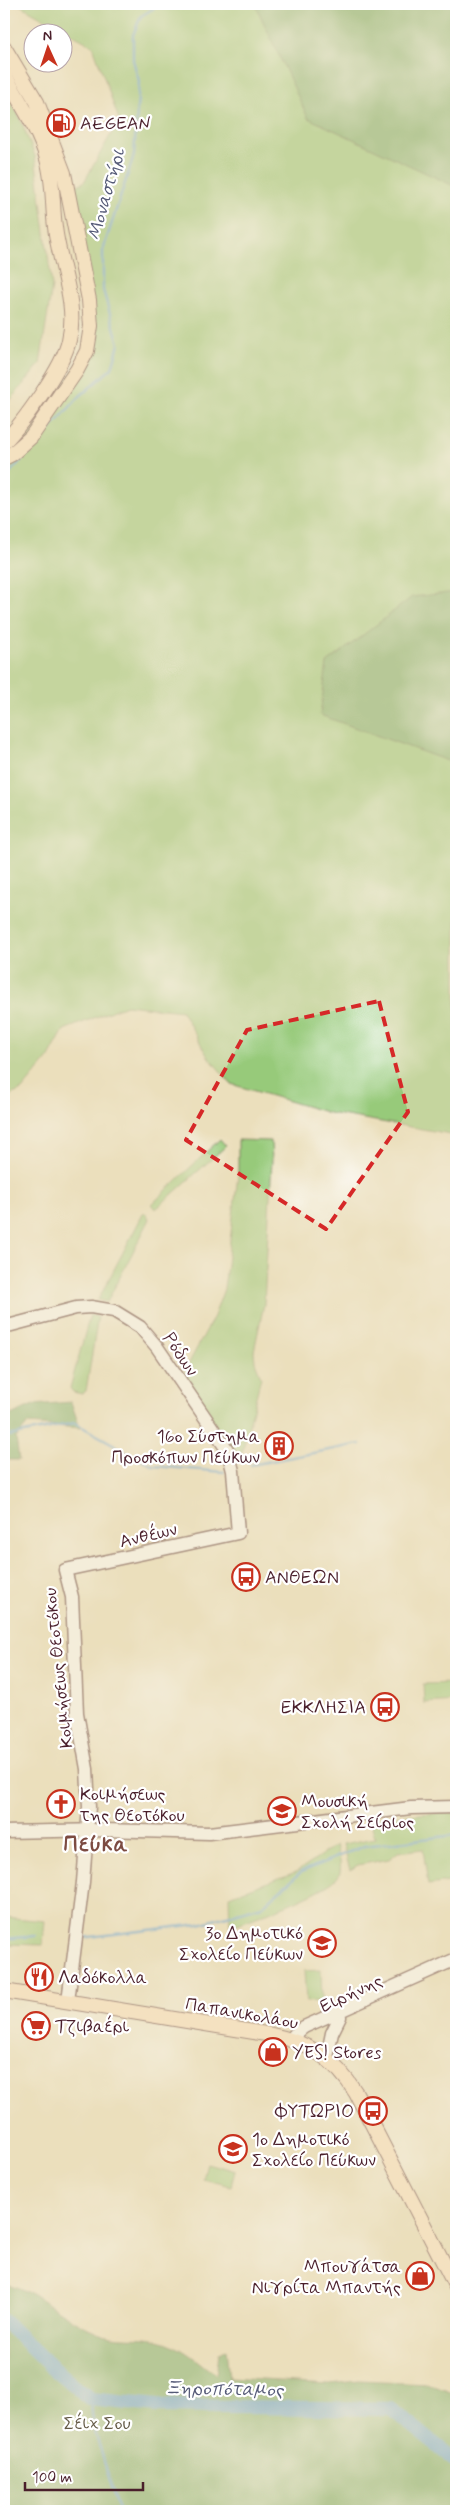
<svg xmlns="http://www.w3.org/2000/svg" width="460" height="2515" font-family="Mynerve,sans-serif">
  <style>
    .green { fill: #97ca7a; stroke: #707452 }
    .forest { fill: #79ae6a; stroke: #62664a }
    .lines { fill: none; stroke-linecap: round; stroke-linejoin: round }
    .stream { stroke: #62a2d5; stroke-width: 2.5 }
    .river { stroke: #62a2d5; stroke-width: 14 }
    .tertiary-casing { stroke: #623c41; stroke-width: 15 }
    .secondary-casing { stroke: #623c41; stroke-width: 16 }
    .tertiary { stroke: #fff; stroke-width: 12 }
    .secondary { stroke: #ffe4c6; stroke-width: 14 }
    .marked { fill: none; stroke: #d62828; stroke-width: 4; stroke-dasharray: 10 6; stroke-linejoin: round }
    .labels { text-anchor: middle; stroke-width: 4.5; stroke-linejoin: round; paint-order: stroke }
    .poi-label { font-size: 18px; fill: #4a1f2b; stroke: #fff; text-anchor: start }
    .street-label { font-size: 18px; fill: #4a1f2b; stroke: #fff }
    .park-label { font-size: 18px; fill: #655b47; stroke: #fff }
    .water-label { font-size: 19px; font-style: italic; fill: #555a77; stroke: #fff }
    .district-label { font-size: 22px; font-weight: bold; letter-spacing: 1px; fill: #7c4b42; stroke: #fff }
  </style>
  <rect width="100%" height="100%" fill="#fff"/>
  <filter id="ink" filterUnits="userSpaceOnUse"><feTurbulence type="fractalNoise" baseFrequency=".02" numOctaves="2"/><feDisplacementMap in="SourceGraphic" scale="10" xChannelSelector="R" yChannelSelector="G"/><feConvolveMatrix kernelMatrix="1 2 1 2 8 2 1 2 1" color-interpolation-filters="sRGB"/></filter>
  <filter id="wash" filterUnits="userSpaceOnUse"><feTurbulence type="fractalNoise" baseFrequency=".0096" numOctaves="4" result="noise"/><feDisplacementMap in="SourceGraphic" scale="20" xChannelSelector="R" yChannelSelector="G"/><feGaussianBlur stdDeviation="1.12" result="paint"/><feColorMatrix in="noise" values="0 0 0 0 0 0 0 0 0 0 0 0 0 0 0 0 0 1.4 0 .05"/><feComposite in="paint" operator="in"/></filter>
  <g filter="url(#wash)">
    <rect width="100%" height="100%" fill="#ebdfbc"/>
    <path class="green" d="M 18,4 L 456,4 L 456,1142 L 451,1134 L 329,1113 L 231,1084 L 207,1055 L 182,1011 L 126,1005 L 64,1030 L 48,1059 L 22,1090 L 4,1098 L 4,467 L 15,457 L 92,341 L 69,189 L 84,182 L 119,120 L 93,46 Z
      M 4,89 L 19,116 L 35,156 L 52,286 L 40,364 L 4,408 Z
      M 220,1139 L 226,1146 L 156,1209 L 152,1204 Z
      M 238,1140 L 271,1141 L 272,1160 L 264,1304 L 254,1351 L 255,1362 L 261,1377 L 241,1457 L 240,1462 L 237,1462 L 181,1378 L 214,1316 L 224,1289 L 238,1175 Z
      M 144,1212 L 150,1219 L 107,1302 L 98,1300 Z
      M 90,1315 L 98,1317 L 86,1391 L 82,1394 L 73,1392 L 70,1388 Z
      M 456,1683 L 456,1701 L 424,1703 L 423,1684 Z
      M 456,1813 L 456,1881 L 428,1885 L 423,1849 L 398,1852 L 389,1859 L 358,1865 L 350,1870 L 343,1844 L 375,1838 L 370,1818 L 420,1814 Z
      M 336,1845 C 338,1853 343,1866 339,1875 C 333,1890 248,1920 230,1927 L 229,1896 L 296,1872 Z
      M 4,1917 L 45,1921 L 43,1945 L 4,1944 Z
      M 321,1970 L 322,2001 L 306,2002 L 304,1971 Z
      M 207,2163 L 235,2171 L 231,2186 L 203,2179 Z"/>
    <path class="forest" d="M 255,4 L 456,4 L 456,187 L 308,118 Z
      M 456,592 L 456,764 L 320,715 L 327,663 L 412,597 Z
      M 71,1402 L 80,1428 L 28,1424 L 16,1438 L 19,1460 L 4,1460 L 4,1418 L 33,1405 Z
      M 4,2283 C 39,2292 64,2318 97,2332 C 116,2340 139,2335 158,2340 C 181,2345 197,2361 216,2375 L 219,2353 L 226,2349 L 229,2378 L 329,2384 L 358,2381 L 429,2384 L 456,2394 L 456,2511 L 4,2511 Z"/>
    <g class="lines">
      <path class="stream" d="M 4,479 L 80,396 L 112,368 L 119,344 L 103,290 L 103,250 L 134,155 L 139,81 L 133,60 L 133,35 L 141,16 L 161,4
        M 4,1437 L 75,1423 L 153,1466 L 224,1472
        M 251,1465 L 360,1444
        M 81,1938 L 199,1924 L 262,1906 L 301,1872 L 364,1846 L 456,1835
        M 4,1939 L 35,1936
        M 90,2399 L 94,2428 L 119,2511"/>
      <path class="river" d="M 4,2321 L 49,2365 L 90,2399 L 157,2406 L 391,2409 L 456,2461"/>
    </g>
  </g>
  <g filter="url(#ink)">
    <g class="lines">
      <defs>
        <path id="tertiary" d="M 4,1327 L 76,1308 L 91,1307 L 114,1311 L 140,1327 L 157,1347 L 228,1451 L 233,1471 L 238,1533 L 65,1570 L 72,1597 L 77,1713 L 87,1769 L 89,1807 L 83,1882 L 68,2001
          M 4,1832 L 104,1830 L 209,1833 L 411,1808 L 456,1807
          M 294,2040 L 294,2035 L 304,2027 L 456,1959
          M 327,2057 L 332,2033 L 340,2017"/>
        <path id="secondary" d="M 4,47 L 37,102 L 64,173 L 89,300 L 91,326 L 87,351 L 77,370 L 31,437 L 12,454 L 4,458
          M 4,74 C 19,101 39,130 47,159 C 54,182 52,205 55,227 C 59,264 78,303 69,340 C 64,366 23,423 4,442
          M 4,1991 L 272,2035 C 310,2043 335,2059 356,2093 L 456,2287"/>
      </defs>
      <use href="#tertiary" class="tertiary-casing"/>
      <use href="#secondary" class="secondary-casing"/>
      <use href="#tertiary" class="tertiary"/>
      <use href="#secondary" class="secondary"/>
    </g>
  </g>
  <path d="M0 0H460V2515H0ZM 379,1001 L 408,1112 L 326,1229 L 186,1140 L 247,1030 Z" fill="#ebdfbc" fill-opacity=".55" fill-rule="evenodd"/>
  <path class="marked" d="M 379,1001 L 408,1112 L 326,1229 L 186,1140 L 247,1030 Z"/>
  <defs>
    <symbol id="fuel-ring" viewBox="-11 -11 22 22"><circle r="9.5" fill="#fff" stroke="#c8321e" stroke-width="1.5"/><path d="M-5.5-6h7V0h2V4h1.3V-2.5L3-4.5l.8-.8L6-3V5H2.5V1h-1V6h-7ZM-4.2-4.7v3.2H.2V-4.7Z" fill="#c8321e"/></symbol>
    <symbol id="building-ring" viewBox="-11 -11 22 22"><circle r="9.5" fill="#fff" stroke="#c8321e" stroke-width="1.5"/><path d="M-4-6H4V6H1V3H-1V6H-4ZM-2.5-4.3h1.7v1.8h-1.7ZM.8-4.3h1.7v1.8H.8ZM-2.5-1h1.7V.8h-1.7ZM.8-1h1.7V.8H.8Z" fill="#c8321e"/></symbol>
    <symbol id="bus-ring" viewBox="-11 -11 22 22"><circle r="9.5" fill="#fff" stroke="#c8321e" stroke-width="1.5"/><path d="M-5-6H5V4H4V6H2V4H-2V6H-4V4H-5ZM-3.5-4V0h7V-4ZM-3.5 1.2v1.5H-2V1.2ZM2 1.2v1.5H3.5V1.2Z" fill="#c8321e"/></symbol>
    <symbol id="church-ring" viewBox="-11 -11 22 22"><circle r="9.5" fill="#fff" stroke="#c8321e" stroke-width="1.5"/><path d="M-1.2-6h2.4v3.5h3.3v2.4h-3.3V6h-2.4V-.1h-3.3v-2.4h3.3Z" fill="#c8321e"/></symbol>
    <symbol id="school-ring" viewBox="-11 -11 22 22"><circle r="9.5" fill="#fff" stroke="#c8321e" stroke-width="1.5"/><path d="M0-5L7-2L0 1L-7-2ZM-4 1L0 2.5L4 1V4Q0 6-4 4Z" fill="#c8321e"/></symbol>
    <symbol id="restaurant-ring" viewBox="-11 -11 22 22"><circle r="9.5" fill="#fff" stroke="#c8321e" stroke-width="1.5"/><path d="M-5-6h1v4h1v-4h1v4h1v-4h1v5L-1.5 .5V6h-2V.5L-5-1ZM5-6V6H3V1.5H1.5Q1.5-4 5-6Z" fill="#c8321e"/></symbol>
    <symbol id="supermarket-ring" viewBox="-11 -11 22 22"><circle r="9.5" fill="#fff" stroke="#c8321e" stroke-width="1.5"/><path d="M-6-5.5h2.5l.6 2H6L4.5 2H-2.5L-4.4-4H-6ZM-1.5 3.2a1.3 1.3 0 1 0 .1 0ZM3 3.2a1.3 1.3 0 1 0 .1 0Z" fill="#c8321e"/></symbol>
    <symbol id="shop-ring" viewBox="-11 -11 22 22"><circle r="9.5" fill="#fff" stroke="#c8321e" stroke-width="1.5"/><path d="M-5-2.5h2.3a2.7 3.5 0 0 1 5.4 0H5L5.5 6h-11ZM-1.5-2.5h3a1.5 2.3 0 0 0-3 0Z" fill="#c8321e"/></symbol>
  </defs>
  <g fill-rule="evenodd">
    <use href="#fuel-ring" x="45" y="107" width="32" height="32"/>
    <use href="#building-ring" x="263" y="1430" width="32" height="32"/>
    <use href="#bus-ring" x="230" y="1561" width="32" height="32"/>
    <use href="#bus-ring" x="369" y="1691" width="32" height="32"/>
    <use href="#church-ring" x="45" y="1788" width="32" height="32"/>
    <use href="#school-ring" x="266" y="1795" width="32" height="32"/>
    <use href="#school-ring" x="306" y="1927" width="32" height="32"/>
    <use href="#restaurant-ring" x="23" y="1961" width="32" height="32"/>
    <use href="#supermarket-ring" x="20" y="2010" width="32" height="32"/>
    <use href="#shop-ring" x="257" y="2036" width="32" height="32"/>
    <use href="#bus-ring" x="357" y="2095" width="32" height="32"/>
    <use href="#school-ring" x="217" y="2133" width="32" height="32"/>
    <use href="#shop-ring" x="404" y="2260" width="32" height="32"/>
  </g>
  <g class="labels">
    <g class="poi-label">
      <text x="80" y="129">AEGEAN</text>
      <text x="260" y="1442" text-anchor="end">16ο Σύστημα<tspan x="260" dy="21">Προσκόπων Πεύκων</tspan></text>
      <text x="265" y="1583">ΑΝΘΕΩΝ</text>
      <text x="366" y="1713" text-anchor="end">ΕΚΚΛΗΣΙΑ</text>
      <text x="80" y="1800">Κοιμήσεως<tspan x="80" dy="21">της Θεοτόκου</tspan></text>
      <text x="301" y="1807">Μουσική<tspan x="301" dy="21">Σχολή Σείριος</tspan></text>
      <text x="303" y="1939" text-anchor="end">3ο Δημοτικό<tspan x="303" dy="21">Σχολείο Πεύκων</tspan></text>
      <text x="58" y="1983">Λαδόκολλα</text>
      <text x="55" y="2032">Τζιβαέρι</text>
      <text x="292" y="2058">YES! Stores</text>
      <text x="354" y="2117" text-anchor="end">ΦΥΤΩΡΙΟ</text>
      <text x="252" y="2145">1ο Δημοτικό<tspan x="252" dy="21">Σχολείο Πεύκων</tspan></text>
      <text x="401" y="2272" text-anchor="end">Μπουγάτσα<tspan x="401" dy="21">Νιγρίτα Μπαντής</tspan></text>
    </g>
    <g class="street-label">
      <text transform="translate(181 1354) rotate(56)" y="6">Ρόδων</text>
      <text transform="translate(148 1535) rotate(-13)" y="6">Ανθέων</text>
      <text transform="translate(58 1668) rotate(-96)" y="6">Κοιμήσεως Θεοτόκου</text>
      <text transform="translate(351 1993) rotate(-25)" y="6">Ειρήνης</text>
      <text transform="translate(242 2013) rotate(10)" y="6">Παπανικολάου</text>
    </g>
    <g class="park-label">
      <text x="97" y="2429">Σέιχ Σου</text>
    </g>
    <g class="water-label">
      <text transform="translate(105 194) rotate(-74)" y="7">Μοναστήρι</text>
      <text transform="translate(224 2388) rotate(1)" y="7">Ξηροπόταμος</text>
    </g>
    <g class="district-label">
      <text x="96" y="1851">Πεύκα</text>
    </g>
  </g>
  <rect width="460" height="2515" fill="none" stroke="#fff" stroke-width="20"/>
  <g transform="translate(48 48) rotate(357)"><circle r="24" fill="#ffffff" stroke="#b7a5aa"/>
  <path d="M0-4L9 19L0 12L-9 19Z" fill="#c8321e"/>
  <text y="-8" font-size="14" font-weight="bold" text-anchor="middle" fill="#4a1f2b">N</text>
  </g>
  <path d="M25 2482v8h118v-8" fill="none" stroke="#4a1f2b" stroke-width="2.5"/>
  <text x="32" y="2482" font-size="15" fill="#4a1f2b" stroke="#ffffff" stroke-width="4" paint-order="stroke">100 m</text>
</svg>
